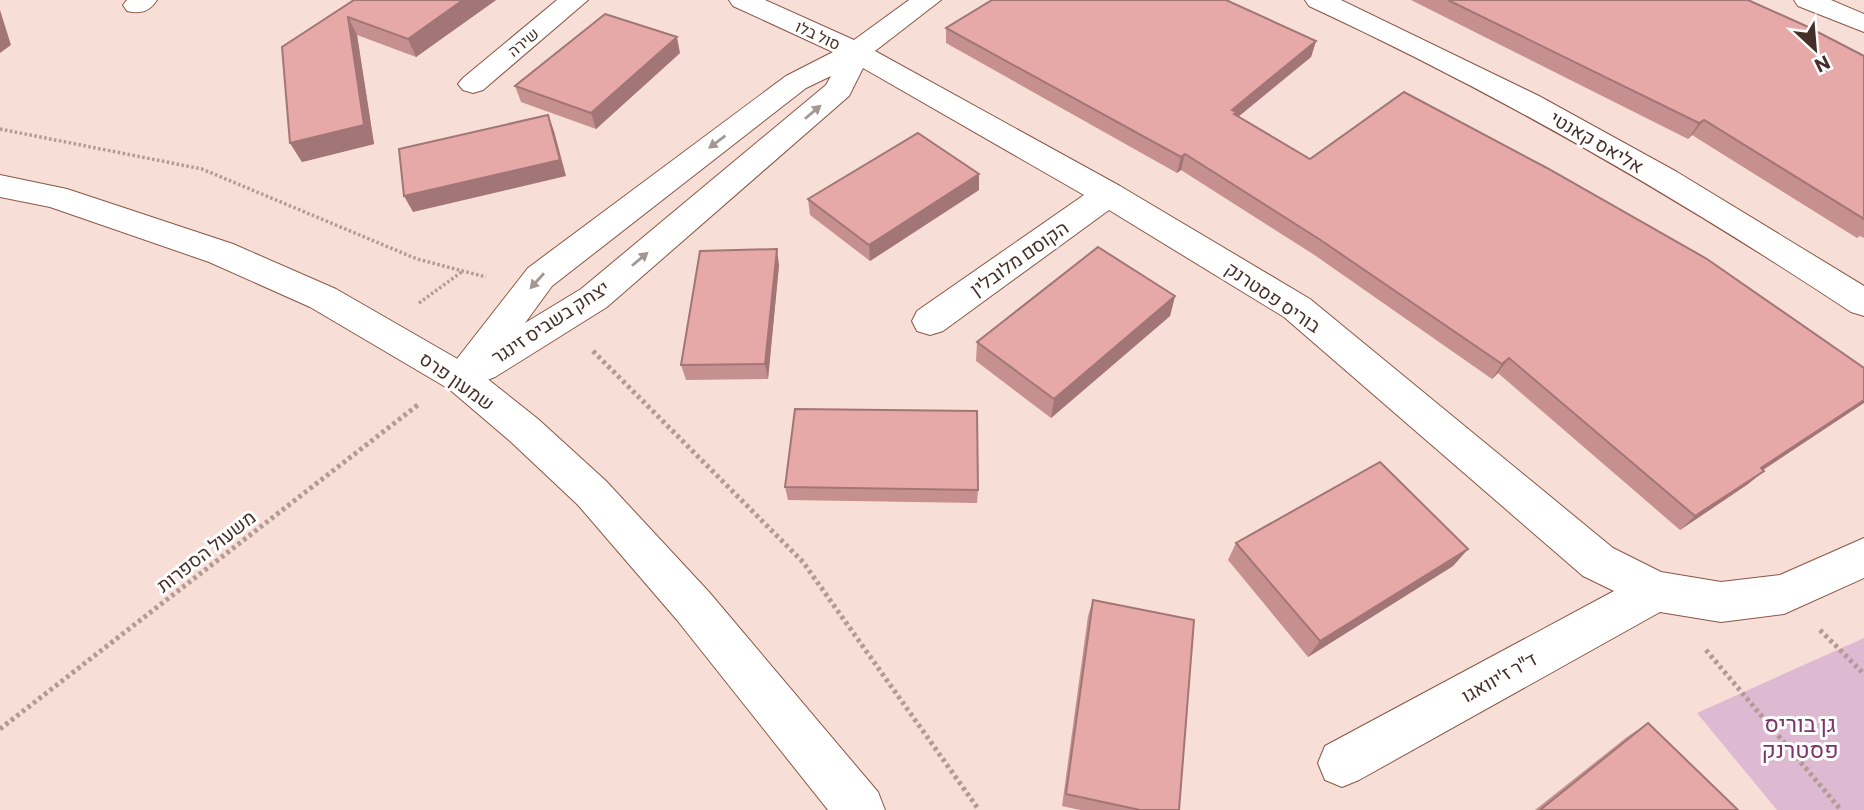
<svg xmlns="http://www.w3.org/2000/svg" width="1864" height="810" font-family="Commissioner,Heebo,sans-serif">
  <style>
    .green { fill: #deb9d2 }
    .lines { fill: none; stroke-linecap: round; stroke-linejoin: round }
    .street-casing { stroke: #8a5645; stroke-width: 2 }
    .secondary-casing { stroke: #8a5645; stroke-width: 2 }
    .path-far1 { stroke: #b39b93; stroke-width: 3.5; stroke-dasharray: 2.5 2.5; stroke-linecap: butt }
    .path { stroke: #b39b93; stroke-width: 5; stroke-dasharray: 3.5 3.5; stroke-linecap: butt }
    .street { fill: #fff; fill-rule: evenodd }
    .secondary { fill: #fff; fill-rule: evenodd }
    .wall { fill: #c79090 }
    .shaded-wall { fill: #a27676 }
    .building { fill: #e7a8a8; stroke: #a27676; stroke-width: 2 }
    .oneway { fill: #a39793 }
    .labels { text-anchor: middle; stroke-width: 6; stroke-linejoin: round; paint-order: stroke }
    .far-street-label { font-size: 16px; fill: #472f27; stroke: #fff }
    .street-label { font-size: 19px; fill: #472f27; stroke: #fff }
    .near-park-label { font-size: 23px; fill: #7b3569; stroke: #fff }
  </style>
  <rect width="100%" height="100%" fill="#f7ded6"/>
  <path class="green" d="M 1864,638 L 1864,810 L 1777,810 L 1697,713 Z"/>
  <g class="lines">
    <defs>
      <path id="street" d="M 127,0 L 157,0 C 149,12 141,14 127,11 L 123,5 Z
        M 557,0 L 588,0 L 483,90 L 473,93 L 463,90 L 458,84 L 463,78 Z
        M 729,0 L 765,0 L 854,40 L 909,0 L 941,0 L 875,51 L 1120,186 L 1310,299 L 1613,548 L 1661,572 L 1721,582 L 1780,575 L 1864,538 L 1864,578 L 1784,614 L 1721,622 L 1660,612 L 1359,780 L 1342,787 L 1325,780 L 1318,763 L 1325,746 L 1614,591 L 1583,576 L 1284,317 L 1109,210 L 943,331 L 930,335 L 917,331 L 912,321 L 917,311 L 1084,195 L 863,68 L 849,96 L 607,307 L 495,377 C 476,383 470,397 449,389 L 443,379 L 449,369 L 528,268 L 786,76 L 833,52 L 733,6 ZM 831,76 L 826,85 L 581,289 L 525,323 L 552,286 L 806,88 Z
        M 1305,0 L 1341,0 L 1539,96 L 1677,172 L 1864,286 L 1864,316 L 1851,312 C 1677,197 1499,94 1309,6 Z
        M 1794,0 L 1831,0 L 1864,14 L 1864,32 L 1798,6 Z"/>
      <path id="secondary" d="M 0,175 L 67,189 L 233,244 L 336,289 L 475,369 L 538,419 L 606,481 L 709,592 L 878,792 L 885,810 L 828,810 L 677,620 L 578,505 L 510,441 L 449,389 L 310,307 L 209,262 L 50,207 L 0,197 Z"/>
    </defs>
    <use href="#street" class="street-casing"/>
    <use href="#secondary" class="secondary-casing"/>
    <path class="path-far1" d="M 0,129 L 202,169 L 417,259 L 486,277
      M 419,303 L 463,271"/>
    <path class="path" d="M 593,351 L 803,562 L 979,810
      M 1820,630 L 1864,674
      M 1706,650 L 1841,810
      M 0,729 L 419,404"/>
    <use href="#street" class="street"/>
    <use href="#secondary" class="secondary"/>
  </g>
  <path class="wall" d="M 354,0 L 496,0 L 416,57 L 357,35 L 374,144 L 302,162 L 290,143 Z
    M 1411,0 L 1748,0 L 1864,56 L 1864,238 L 1860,236 L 1857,238 L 1692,135 L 1688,139 Z
    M 946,28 L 1316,41 L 1311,57 L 1238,117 L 1764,471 L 1748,484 L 1680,530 L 1498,373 L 1492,379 L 1313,254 L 1181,170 L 1177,173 L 946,43 Z
    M 680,53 L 596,129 L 521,102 L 515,86 Z
    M 979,174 L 979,190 L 870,261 L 810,215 L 808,199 Z
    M 779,265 L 768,379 L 686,380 L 681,365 Z
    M 1175,296 L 1170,316 L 1051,418 L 976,361 L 977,342 Z
    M 785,487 L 978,490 L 977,503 L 788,500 Z
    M 1236,543 L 1468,549 L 1453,566 L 1308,657 L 1228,560 Z
    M 1093,600 L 1179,810 L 1080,810 L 1062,806 L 1088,616 Z
    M 1648,723 L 1738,810 L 1535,810 L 1627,737 Z"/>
  <path class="shaded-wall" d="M 463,0 L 496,0 L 416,57 L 408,39 Z
    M 0,10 L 11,45 L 0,53 Z
    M 348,17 L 357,35 L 374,144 L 302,162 L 290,143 Z
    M 677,37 L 680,53 L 596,129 L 591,113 Z
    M 1316,41 L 1311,57 L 1234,120 L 1232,110 Z
    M 548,115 L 554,131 L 566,176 L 413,212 L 404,196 Z
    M 1704,120 L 1692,135 L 1688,139 L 1699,123 Z
    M 1185,154 L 1181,170 L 1177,173 L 1181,157 Z
    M 979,174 L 979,190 L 870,261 L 869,245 Z
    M 777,249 L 779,265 L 768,379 L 765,364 Z
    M 1175,296 L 1170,316 L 1051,418 L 1054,399 Z
    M 1509,358 L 1498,373 L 1492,379 L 1502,364 Z
    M 1864,400 L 1864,403 L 1745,482 L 1761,468 Z
    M 1764,471 L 1748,484 L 1680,530 L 1695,516 Z
    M 1468,549 L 1453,566 L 1308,657 L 1320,641 Z"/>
  <path class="building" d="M 354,0 L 463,0 L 408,39 L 348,17 L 364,125 L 290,143 L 282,47 Z
    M 992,0 L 1226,0 L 1316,41 L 1232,110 L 1237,112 L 1234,114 L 1310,159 L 1404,92 L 1547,168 L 1707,259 L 1864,368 L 1864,400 L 1761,468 L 1764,471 L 1695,516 L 1509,358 L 1502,364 L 1319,239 L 1185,154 L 1181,157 L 946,28 Z
    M 1448,0 L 1748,0 L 1806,26 L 1864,56 L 1864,219 L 1704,120 L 1699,123 Z
    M 605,14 L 677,37 L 591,113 L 515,86 Z
    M 548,115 L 560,160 L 404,196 L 399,149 Z
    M 918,133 L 979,174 L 869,245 L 808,199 Z
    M 1098,247 L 1175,296 L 1054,399 L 977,342 Z
    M 777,249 L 765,364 L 681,365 L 700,251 Z
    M 795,409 L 977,411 L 978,490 L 785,487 Z
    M 1380,462 L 1468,549 L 1320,641 L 1236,543 Z
    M 1093,600 L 1194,620 L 1179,810 L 1140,810 L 1066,794 Z
    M 1648,723 L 1738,810 L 1540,810 Z"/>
  <defs><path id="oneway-solid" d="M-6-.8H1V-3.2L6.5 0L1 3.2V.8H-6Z" transform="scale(1.75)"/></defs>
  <g class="oneway">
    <use href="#oneway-solid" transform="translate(813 112) rotate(-40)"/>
    <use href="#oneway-solid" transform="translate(717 142) rotate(143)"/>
    <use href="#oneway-solid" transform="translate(640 259) rotate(-40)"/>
    <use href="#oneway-solid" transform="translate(537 281) rotate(132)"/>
  </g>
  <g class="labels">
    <g class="far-street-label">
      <text transform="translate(818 35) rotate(25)" y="6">סול בלו</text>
      <text transform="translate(523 42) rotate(-40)" y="6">שירה</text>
    </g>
    <g class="street-label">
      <text transform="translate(1597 142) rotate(30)" y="7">אליאס קאנטי</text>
      <text transform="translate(1019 258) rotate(-35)" y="7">הקוסם מלובלין</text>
      <text transform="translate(1273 297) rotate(34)" y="7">בוריס פסטרנק</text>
      <text transform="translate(550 322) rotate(-33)" y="7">יצחק בשביס זינגר</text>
      <text transform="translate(457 381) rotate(35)" y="7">שמעון פרס</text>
      <text transform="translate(206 551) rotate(-38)" y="7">משעול הספרות</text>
      <text transform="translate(1499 677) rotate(-29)" y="7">ד"ר ז'יוואגו</text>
    </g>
    <g class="near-park-label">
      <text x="1800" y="732">גן בוריס<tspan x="1800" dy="26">פסטרנק</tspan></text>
    </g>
  </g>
  <g transform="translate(1815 49) rotate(154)" stroke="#ffffff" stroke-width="5" paint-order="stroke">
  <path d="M0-5L12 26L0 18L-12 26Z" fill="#472f27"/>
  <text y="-10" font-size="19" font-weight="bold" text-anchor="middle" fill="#472f27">N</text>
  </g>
</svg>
